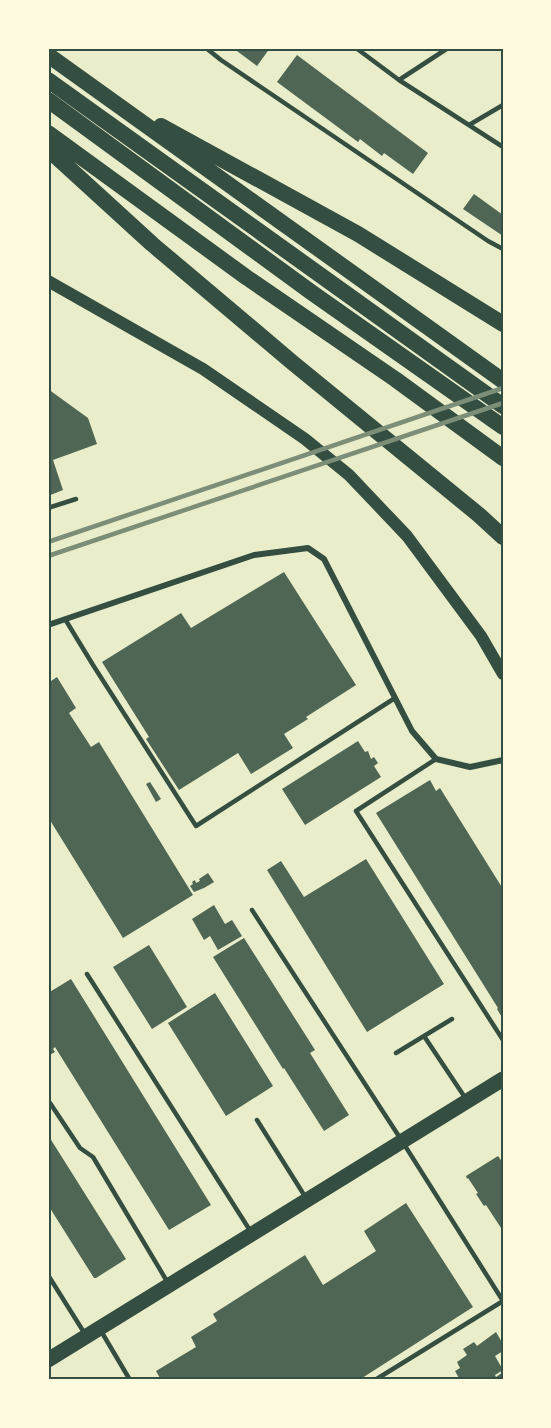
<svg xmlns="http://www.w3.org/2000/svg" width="551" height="1428" font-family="Ubuntu,sans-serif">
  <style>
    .building { fill: #4f6655 }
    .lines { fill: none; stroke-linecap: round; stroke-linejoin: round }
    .service { stroke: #344e41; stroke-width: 4.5 }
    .minor { stroke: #344e41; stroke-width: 6 }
    .secondary { stroke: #344e41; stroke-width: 12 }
    .primary { stroke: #344e41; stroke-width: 15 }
    .motorway { stroke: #344e41; stroke-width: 16 }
    .rail { stroke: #7c8e77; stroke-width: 4.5 }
    .neatline { fill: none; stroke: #344e41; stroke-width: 2 }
  </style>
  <rect width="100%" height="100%" fill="#e9edc9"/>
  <path class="building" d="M 233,48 L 270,48 L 257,66 Z
    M 297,55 L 428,153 L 413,174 L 384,153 L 382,156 L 360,139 L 358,142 L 277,82 Z
    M 474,194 L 503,215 L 503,236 L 463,209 Z
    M 48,389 L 88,418 L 97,444 L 53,460 L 63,490 L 48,496 Z
    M 284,572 L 356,685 L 306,717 L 308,719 L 284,734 L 293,748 L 251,774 L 238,753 L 179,790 L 146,739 L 149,737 L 102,662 L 181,613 L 191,628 Z
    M 57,677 L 76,708 L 69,713 L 91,747 L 99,742 L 193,895 L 123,938 L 48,817 L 48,683 Z
    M 358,741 L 365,752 L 368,751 L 371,759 L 374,757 L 378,763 L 374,766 L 381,777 L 305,825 L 282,789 Z
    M 430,780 L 436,791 L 440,788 L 503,889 L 503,1019 L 497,1009 L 498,1008 L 376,813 Z
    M 150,782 L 161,799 L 156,802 L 146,784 Z
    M 366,859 L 444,984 L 367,1032 L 267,870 L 281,861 L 304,897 Z
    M 208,873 L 214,882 L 204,888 L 194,892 L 190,886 L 193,884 L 192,882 L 195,880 L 196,883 L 200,881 L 199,879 Z
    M 214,905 L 225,924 L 232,920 L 242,936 L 218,950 L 210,936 L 204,940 L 192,919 Z
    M 244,938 L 315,1050 L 310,1053 L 349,1115 L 324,1131 L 284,1068 L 283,1069 L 213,957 Z
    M 149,945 L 187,1007 L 152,1029 L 113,967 Z
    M 71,979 L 211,1205 L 169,1230 L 55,1047 L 53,1049 L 55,1052 L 48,1056 L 48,993 Z
    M 215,993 L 273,1086 L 226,1116 L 168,1023 Z
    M 48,1135 L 126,1259 L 96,1278 L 94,1278 L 48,1205 Z
    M 498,1156 L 503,1163 L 503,1231 L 486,1205 L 484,1206 L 476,1194 L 478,1193 L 468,1178 L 467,1179 L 466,1176 Z
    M 406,1203 L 473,1307 L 359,1380 L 161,1380 L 156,1371 L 196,1347 L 191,1337 L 217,1321 L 213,1314 L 305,1255 L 323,1285 L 376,1251 L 364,1231 Z
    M 496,1332 L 503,1344 L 503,1351 L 495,1356 L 503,1370 L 495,1375 L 496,1377 L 503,1372 L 503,1380 L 460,1380 L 455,1371 L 460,1368 L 457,1362 L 467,1355 L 463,1349 L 474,1342 L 477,1346 Z"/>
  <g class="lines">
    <path class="service" d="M 206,48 L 221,60 L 488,241 L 503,249
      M 356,48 L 399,80 L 503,147
      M 399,80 L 448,48
      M 469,125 L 503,105
      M 48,508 L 76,499
      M 65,619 L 93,665 L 196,826 L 395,698
      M 436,759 L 356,811 L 503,1040
      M 252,910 L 402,1141 L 503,1301
      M 87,974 L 251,1232
      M 424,1036 L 452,1019
      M 396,1053 L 424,1036 L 466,1099
      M 50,1103 L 80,1148 L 93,1157 L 168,1283
      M 257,1120 L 306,1198
      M 48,1275 L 85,1334
      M 101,1331 L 130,1380
      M 375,1380 L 503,1301"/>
    <path class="minor" d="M 48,625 L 254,555 L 308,548 L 324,559 L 412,731 L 436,759 L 470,767 L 503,760"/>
    <path class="secondary" d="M 48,281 L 203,369 L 305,439 L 349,475 L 407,536 L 481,636 L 503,674"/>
    <path class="primary" d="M 48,1360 L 503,1079"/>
    <path class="motorway" d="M 48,55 L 503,381
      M 48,80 L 503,406
      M 48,100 L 311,292 L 503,427
      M 161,126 L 358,234 L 503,324
      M 48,133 L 246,277 L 395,379 L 503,458
      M 48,149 L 152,244 L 293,363 L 479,515 L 503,537"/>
    <path class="rail" d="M 48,542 L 503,388
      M 48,556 L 503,403"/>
  </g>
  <rect width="551" height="1428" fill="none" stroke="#fefae0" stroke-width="99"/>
  <rect x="50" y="50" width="452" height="1328" class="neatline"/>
</svg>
